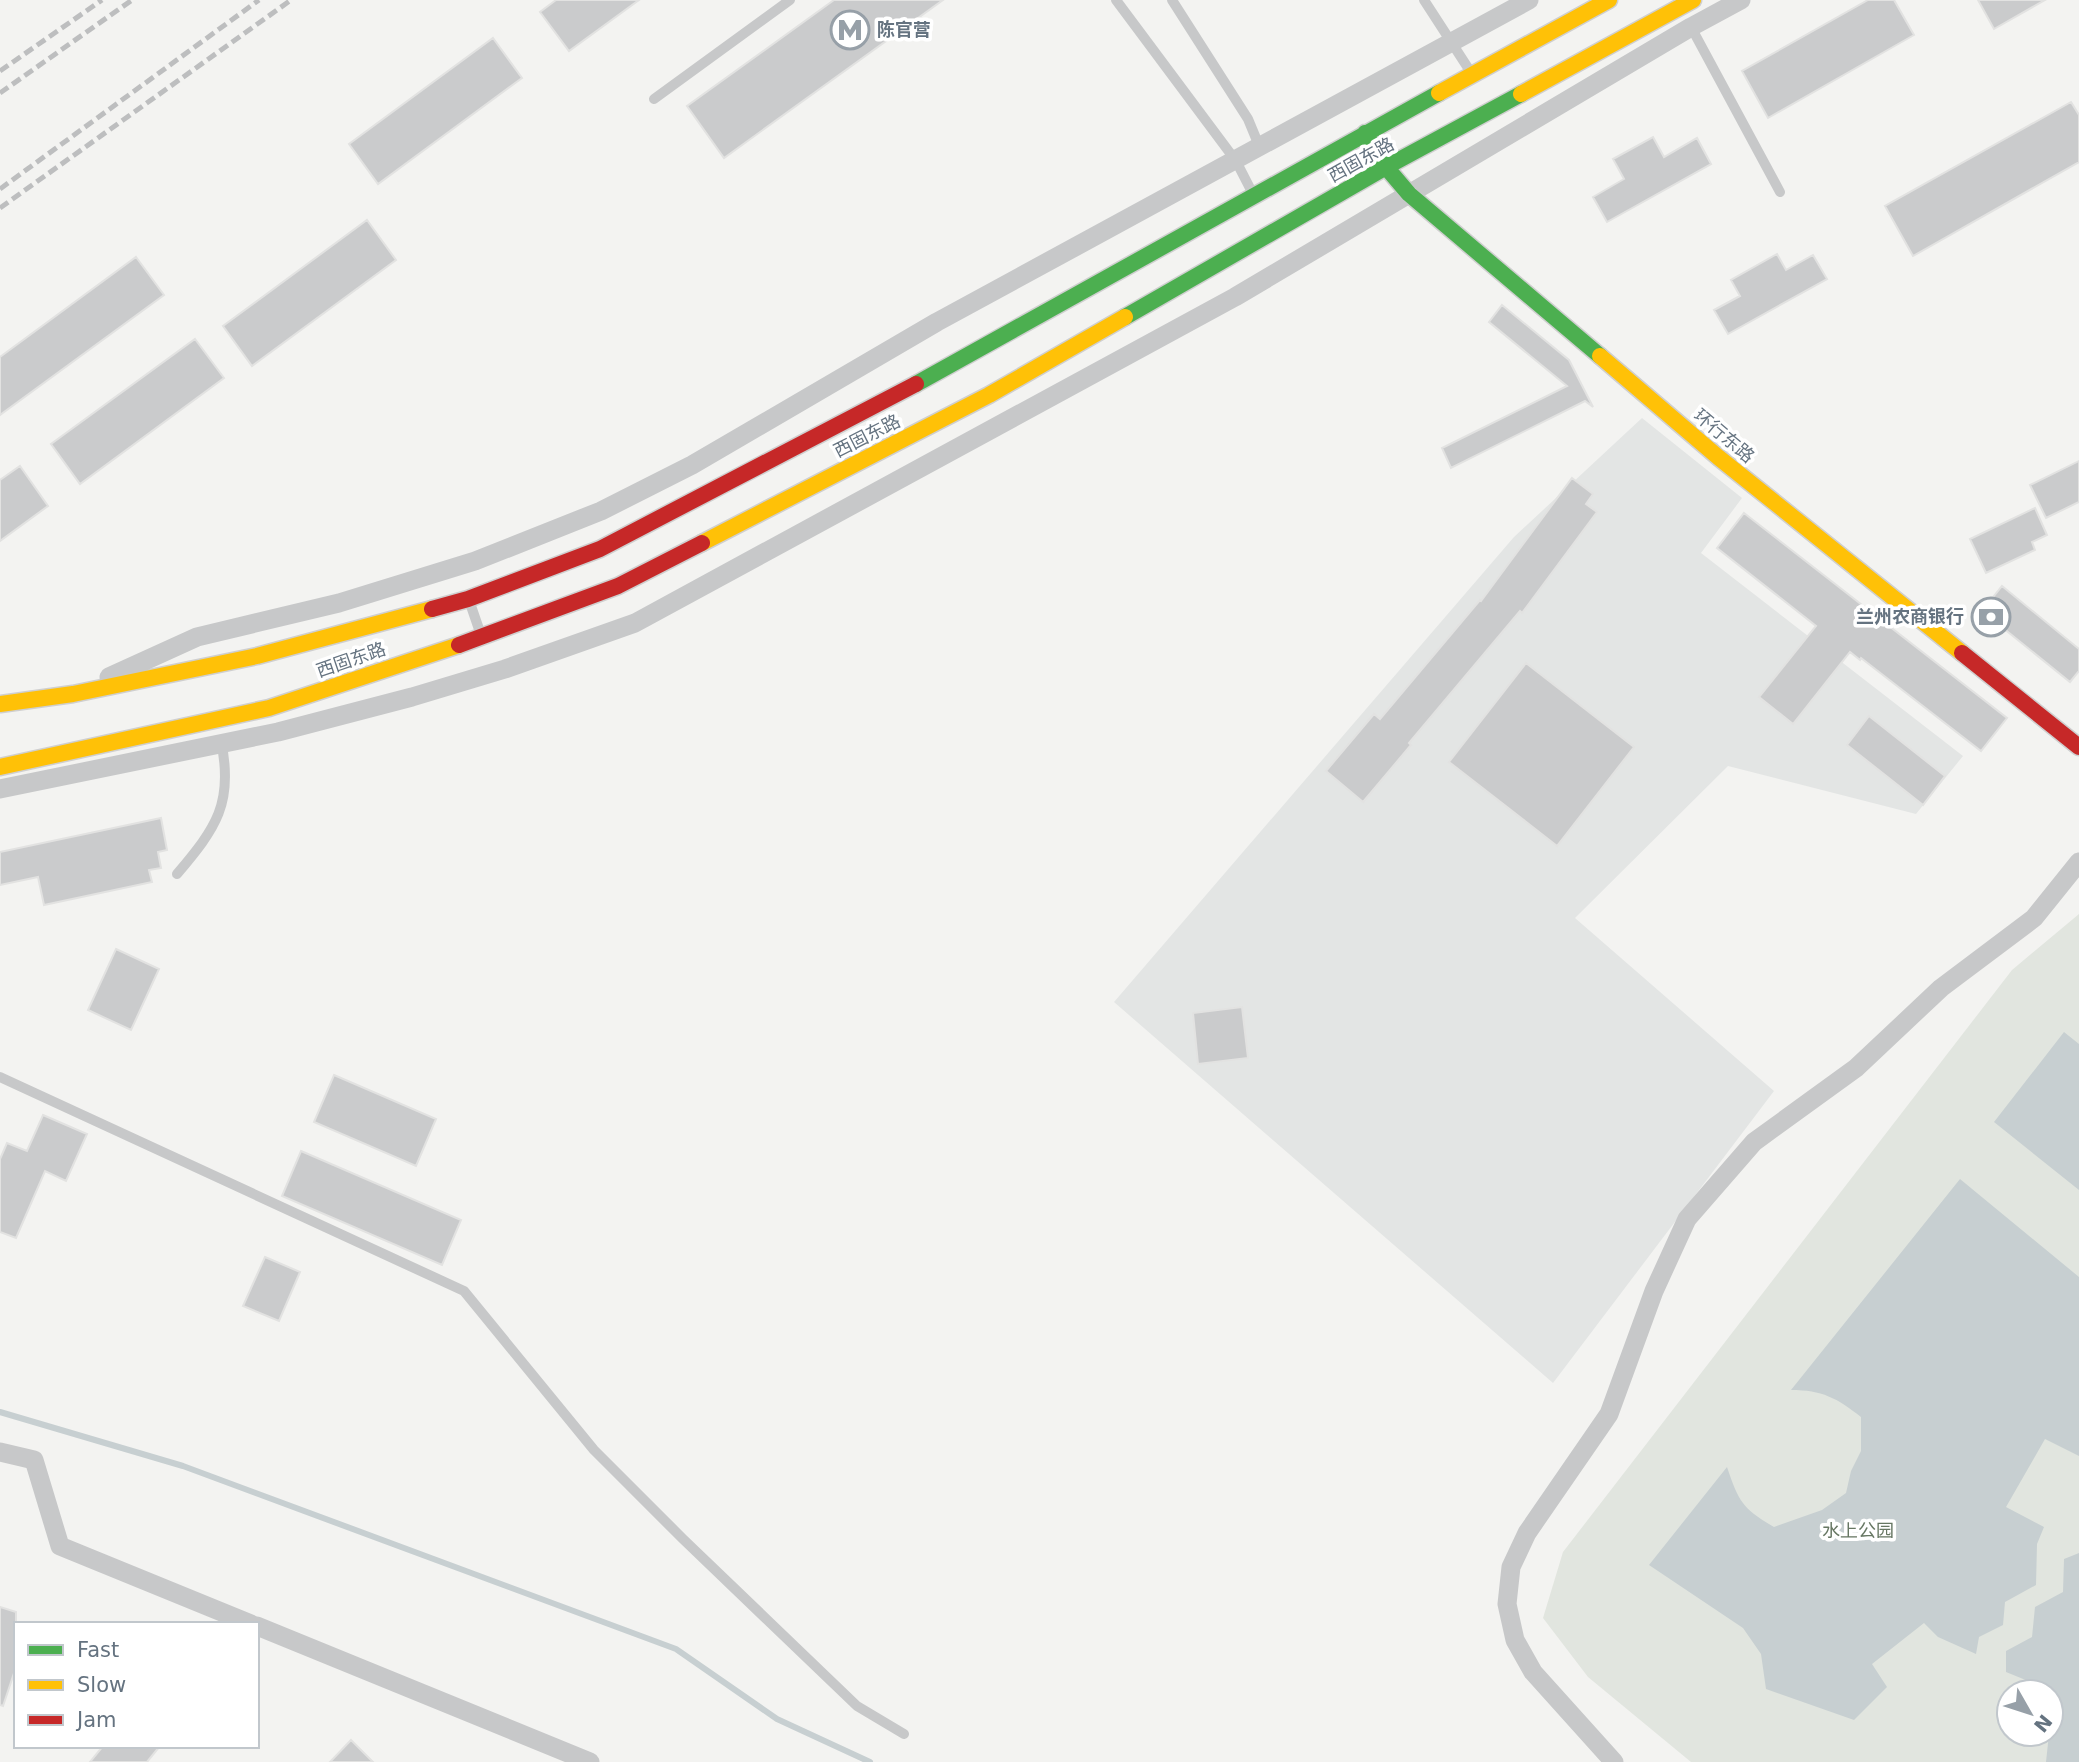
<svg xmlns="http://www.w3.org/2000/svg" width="2079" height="1762" font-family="'DejaVu Sans','Noto Sans SC',sans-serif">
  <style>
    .built { fill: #e3e5e4 }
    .green { fill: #e1e5df; fill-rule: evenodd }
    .water { fill: #c7cfd1 }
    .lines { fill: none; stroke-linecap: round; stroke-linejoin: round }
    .stream { stroke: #c7cfd1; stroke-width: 6 }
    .building { fill: #cacbcc; stroke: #e2e2e1; stroke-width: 2 }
    .fast-casing { stroke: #cfcfcf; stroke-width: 19 }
    .slow-casing { stroke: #cfcfcf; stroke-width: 19 }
    .jam-casing { stroke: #cfcfcf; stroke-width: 19 }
    .lane { stroke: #c7c8c9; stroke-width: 10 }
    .street { stroke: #c7c8c9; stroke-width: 19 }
    .fast { stroke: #4caf50; stroke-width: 16 }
    .slow { stroke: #ffc107; stroke-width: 16 }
    .jam { stroke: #c62828; stroke-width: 16 }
    .rail { stroke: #bdbebf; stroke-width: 5; stroke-dasharray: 10 5; stroke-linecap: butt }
    .labels { text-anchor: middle; stroke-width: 7; stroke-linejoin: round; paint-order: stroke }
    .poi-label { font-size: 18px; font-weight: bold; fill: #657380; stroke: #fff; text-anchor: start }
    .street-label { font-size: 18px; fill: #657380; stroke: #fff }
    .park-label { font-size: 18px; fill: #677763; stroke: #fff }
  </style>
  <rect width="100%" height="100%" fill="#f3f3f1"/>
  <path class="built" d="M 1642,418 L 1742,498 L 1701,553 L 1963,756 L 1916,814 L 1728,766 L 1575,918 L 1774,1091 L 1553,1383 L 1114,1002 L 1514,537 Z"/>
  <path class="green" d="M 2079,914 L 2079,1762 L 1691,1762 L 1588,1677 L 1543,1618 L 1563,1552 L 2012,970 ZM 2009,1692 L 2051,1692 L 2051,1734 L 2009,1734 Z"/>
  <path class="water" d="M 2064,1032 L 2079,1044 L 2079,1190 L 1994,1122 Z
    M 1960,1179 L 2079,1277 L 2079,1456 L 2045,1439 L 2006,1507 L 2044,1527 L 2037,1544 L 2036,1585 L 2005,1602 L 2003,1625 L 1979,1637 L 1976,1654 L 1938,1637 L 1924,1623 L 1872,1664 L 1887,1687 L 1854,1720 L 1766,1689 L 1761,1654 L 1743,1628 L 1649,1565 L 1727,1467 C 1739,1502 1742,1508 1774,1527 L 1822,1510 L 1846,1493 L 1851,1471 L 1861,1451 L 1861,1417 C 1837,1398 1822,1390 1791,1390 Z
    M 2079,1553 L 2079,1762 L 2046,1762 L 2049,1734 L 2051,1734 L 2051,1692 L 2042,1692 L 2033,1683 L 2006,1672 L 2006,1651 L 2032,1637 L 2035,1607 L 2063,1592 L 2064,1559 Z"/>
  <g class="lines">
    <path class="stream" d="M 0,1412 L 183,1466 L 676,1649 L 777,1719 L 870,1762"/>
  </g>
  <path class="building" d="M 556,0 L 639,0 L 569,51 L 540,12 Z
    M 834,0 L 943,0 L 724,158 L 687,106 Z
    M 1868,0 L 1894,0 L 1914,35 L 1768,118 L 1742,71 Z
    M 1978,0 L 2045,0 L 1994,29 Z
    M 493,38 L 522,78 L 378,184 L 349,144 Z
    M 2071,102 L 2079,115 L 2079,162 L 1913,256 L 1885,206 Z
    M 1653,137 L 1664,157 L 1697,138 L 1711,164 L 1607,222 L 1593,197 L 1624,179 L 1613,159 Z
    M 367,220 L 396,260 L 252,366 L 223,326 Z
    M 1777,254 L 1786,270 L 1813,255 L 1827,279 L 1728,334 L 1714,310 L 1740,296 L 1731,280 Z
    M 136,257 L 164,295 L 0,415 L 0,357 Z
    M 1502,305 L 1569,360 L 1593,407 L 1585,401 L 1451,468 L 1442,448 L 1567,386 L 1489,322 Z
    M 195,339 L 224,378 L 80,484 L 51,444 Z
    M 2079,461 L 2079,502 L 2046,518 L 2030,485 Z
    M 20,466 L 48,506 L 0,541 L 0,480 Z
    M 1572,478 L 1593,494 L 1586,504 L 1597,512 L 1522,613 L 1520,611 L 1409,743 L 1411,745 L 1363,802 L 1326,771 L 1374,714 L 1380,719 L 1480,600 L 1481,601 Z
    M 2035,508 L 2047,535 L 2032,542 L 2035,550 L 1986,573 L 1970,539 Z
    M 1744,513 L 2007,718 L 1981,751 L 1861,658 L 1860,660 L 1850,652 L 1793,724 L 1759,697 L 1816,626 L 1717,548 Z
    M 2002,586 L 2079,649 L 2079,671 L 2070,682 L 1982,611 Z
    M 1526,663 L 1634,747 L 1557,846 L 1449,762 Z
    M 1869,716 L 1945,776 L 1923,805 L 1847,745 Z
    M 161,818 L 167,850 L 158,852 L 161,868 L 149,870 L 152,882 L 44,905 L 38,877 L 0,885 L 0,852 Z
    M 116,949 L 159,969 L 131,1030 L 88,1010 Z
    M 1242,1007 L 1248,1058 L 1198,1064 L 1193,1013 Z
    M 334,1075 L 436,1119 L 416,1166 L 314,1122 Z
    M 43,1115 L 87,1134 L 66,1181 L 45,1171 L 16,1238 L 0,1232 L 0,1159 L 7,1143 L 27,1151 Z
    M 301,1151 L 461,1220 L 442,1265 L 282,1196 Z
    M 265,1257 L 300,1272 L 279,1321 L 243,1306 Z
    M 0,1607 L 16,1612 L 16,1667 L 3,1706 L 0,1705 Z
    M 351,1740 L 373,1762 L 330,1762 Z
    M 103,1746 L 160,1746 L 147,1762 L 90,1762 Z"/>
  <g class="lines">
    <defs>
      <path id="fast" d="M 1365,133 L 1386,167 L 1409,194 L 1600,356
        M 1125,317 L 1386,167 L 1521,94
        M 916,384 L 1439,93"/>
      <path id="slow" d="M 1439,93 L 1609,0
        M 1521,94 L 1693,0
        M 1600,356 L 1718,457 L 1962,653
        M 702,543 L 989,395 L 1125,317
        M 0,704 L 73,694 L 257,656 L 432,609
        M 0,767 L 269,708 L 459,645"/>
      <path id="jam" d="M 432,609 L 468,599 L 600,549 L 916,384
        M 459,645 L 618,586 L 702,543
        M 1962,653 L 2079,747"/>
    </defs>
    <use href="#fast" class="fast-casing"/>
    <use href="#slow" class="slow-casing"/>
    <use href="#jam" class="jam-casing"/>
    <path class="lane" d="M 1116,0 L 1236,161 L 1253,194
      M 1172,0 L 1248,119 L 1260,148
      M 1424,0 L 1470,71
      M 1691,27 L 1780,192
      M 654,99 L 790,0
      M 470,603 L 481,635
      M 177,874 C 216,828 234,803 221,741
      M 0,1077 L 464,1291 L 594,1450 L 683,1539 L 857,1706 L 904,1734"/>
    <path class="street" d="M 109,677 L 197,637 L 339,603 L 475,561 L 601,511 L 692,465 L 937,322 L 1529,0
      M 0,789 L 278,732 L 412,697 L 505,669 L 635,623 L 1235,297 L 1691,27 L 1741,0
      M 0,1452 L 34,1460 L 60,1546 L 251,1624
      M 257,1626 L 590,1762
      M 1614,1762 L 1533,1672 L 1515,1640 L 1507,1604 L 1511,1567 L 1527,1533 L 1609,1414 L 1654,1291 L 1687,1219 L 1754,1142 L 1856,1068 L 1941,988 L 2034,918 L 2079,862"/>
    <use href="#fast" class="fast"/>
    <use href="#slow" class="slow"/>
    <use href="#jam" class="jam"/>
    <path class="rail" d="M 0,71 L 102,0
      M 0,93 L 132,0
      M 0,189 L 259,0
      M 0,208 L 291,0"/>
  </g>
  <defs>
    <symbol id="metro-ring" viewBox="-11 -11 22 22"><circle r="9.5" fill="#fff" stroke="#97a0a8" stroke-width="1.5"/><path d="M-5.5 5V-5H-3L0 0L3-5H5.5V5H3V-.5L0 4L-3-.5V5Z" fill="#97a0a8"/></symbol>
    <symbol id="bank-ring" viewBox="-11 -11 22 22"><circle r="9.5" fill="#fff" stroke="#97a0a8" stroke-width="1.5"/><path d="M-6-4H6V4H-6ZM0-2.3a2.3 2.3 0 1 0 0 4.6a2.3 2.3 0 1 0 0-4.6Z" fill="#97a0a8"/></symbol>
  </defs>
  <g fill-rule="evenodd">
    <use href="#metro-ring" x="828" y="8" width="44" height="44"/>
    <use href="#bank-ring" x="1969" y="595" width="44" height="44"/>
  </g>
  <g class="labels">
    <g class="poi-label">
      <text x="877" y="36">陈官营</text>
      <text x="1964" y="623" text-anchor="end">兰州农商银行</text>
    </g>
    <g class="street-label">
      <text transform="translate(1361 160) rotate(-29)" y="6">西固东路</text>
      <text transform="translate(867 436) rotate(-27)" y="6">西固东路</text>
      <text transform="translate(1724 436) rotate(40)" y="6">环行东路</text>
      <text transform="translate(351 660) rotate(-19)" y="6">西固东路</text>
    </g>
    <g class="park-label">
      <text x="1858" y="1537">水上公园</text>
    </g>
  </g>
  <rect x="14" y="1622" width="245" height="126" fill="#ffffff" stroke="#c1c7cc" stroke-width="2"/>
  <rect x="28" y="1645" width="35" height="10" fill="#4caf50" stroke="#c1c7cc" stroke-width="2"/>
  <text x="77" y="1657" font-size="21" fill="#657380">Fast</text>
  <rect x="28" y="1680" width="35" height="10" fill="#ffc107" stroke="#c1c7cc" stroke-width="2"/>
  <text x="77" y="1692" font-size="21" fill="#657380">Slow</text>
  <rect x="28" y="1715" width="35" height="10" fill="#c62828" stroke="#c1c7cc" stroke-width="2"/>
  <text x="77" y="1727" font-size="21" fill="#657380">Jam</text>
  <g transform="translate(2030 1713) rotate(129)"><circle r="33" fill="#ffffff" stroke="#c1c7cc" stroke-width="2"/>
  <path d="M0-5L12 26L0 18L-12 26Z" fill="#97a0a8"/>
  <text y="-10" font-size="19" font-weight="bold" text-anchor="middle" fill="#657380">N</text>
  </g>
</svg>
